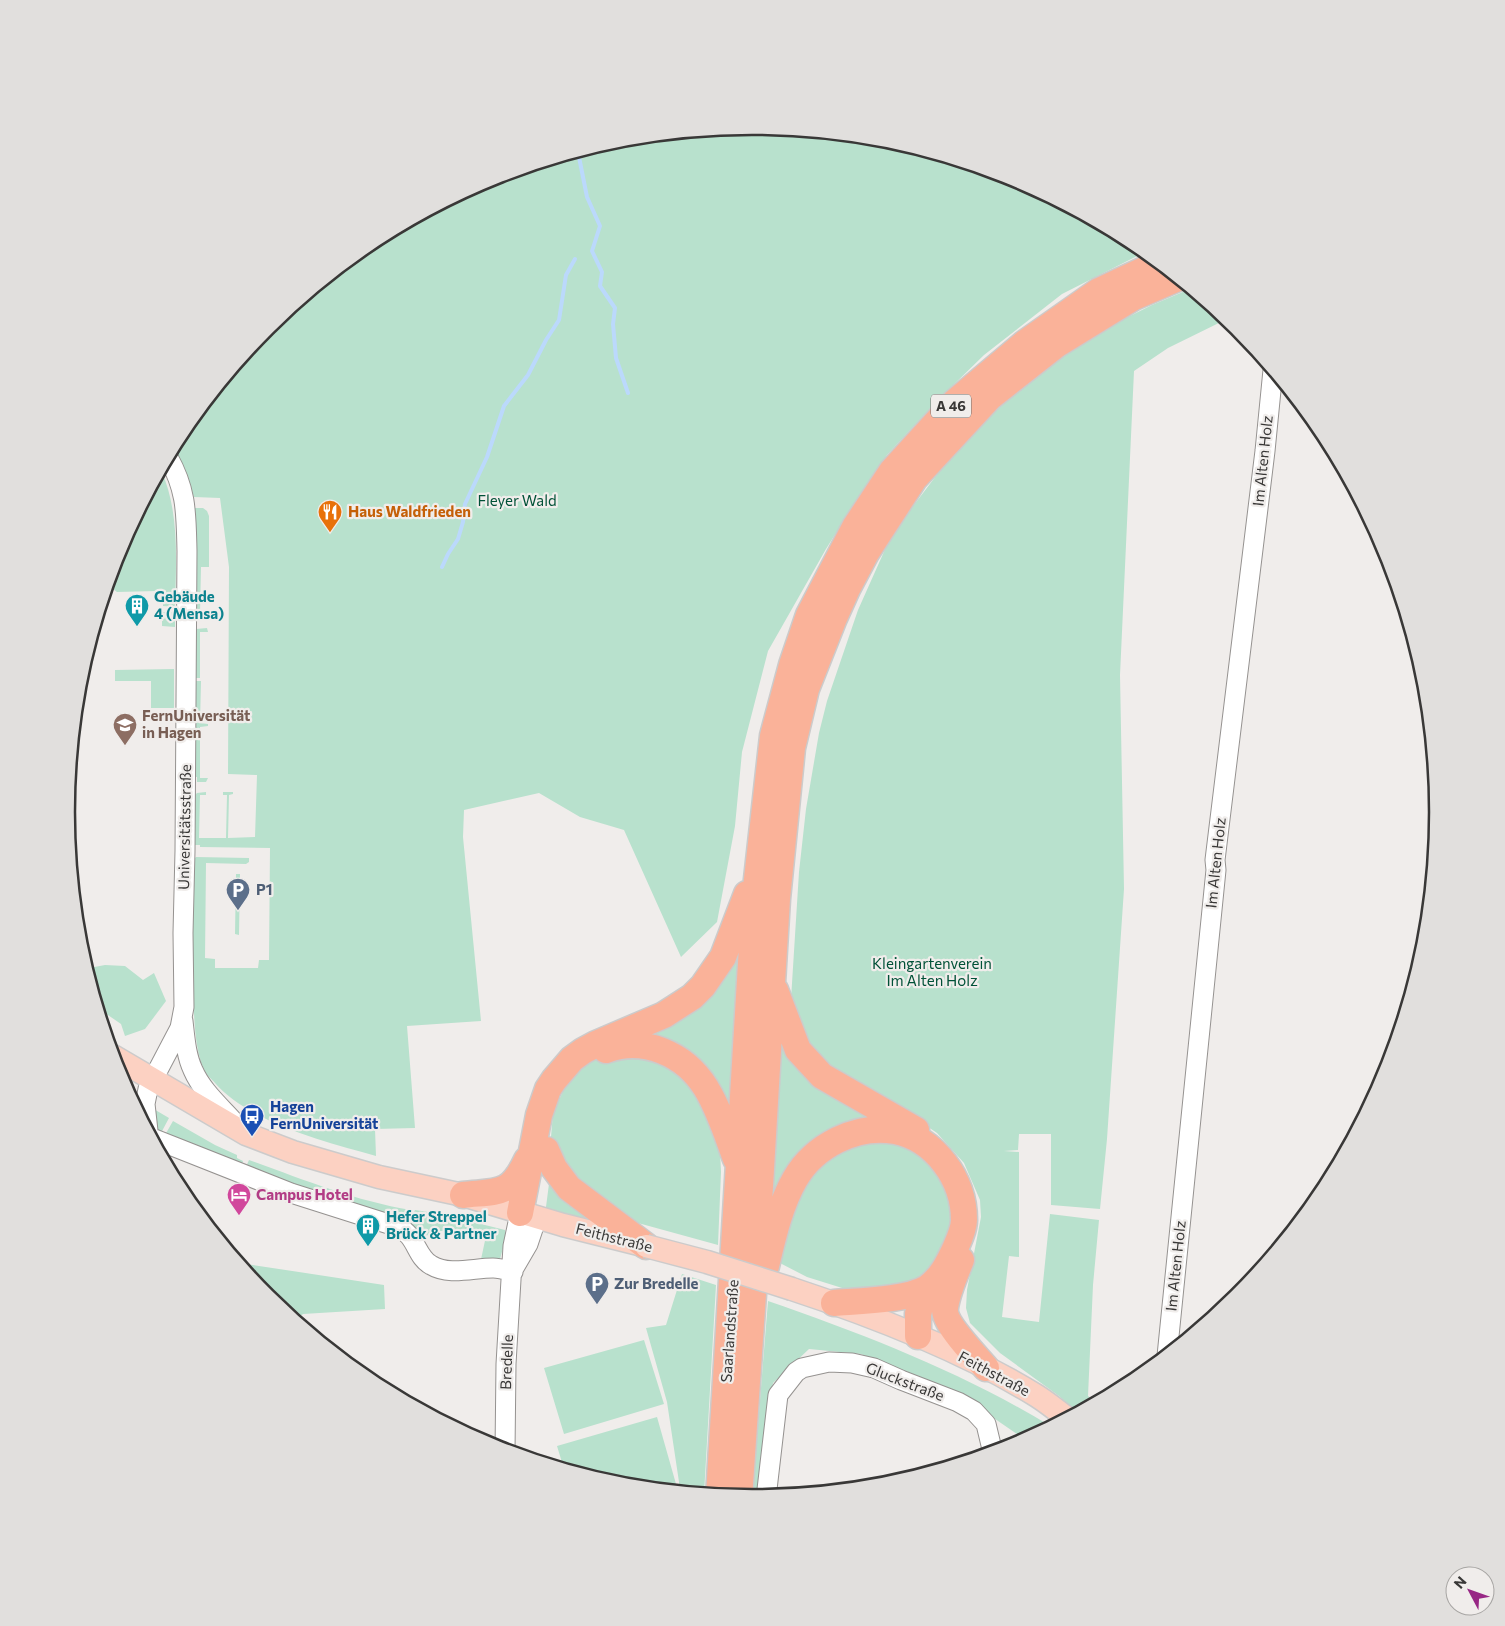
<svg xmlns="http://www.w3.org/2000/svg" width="1505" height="1626" font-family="Commissioner,sans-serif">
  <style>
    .green { fill: #b8e1cd }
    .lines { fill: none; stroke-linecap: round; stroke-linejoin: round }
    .stream { stroke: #bbd9fc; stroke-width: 4 }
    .minor-casing { stroke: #959290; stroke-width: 21 }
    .major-casing { stroke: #cccbcb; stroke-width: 25 }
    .highway-casing { stroke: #cccbcb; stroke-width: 29 }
    .minor { stroke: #fff; stroke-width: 19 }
    .major { stroke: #fcd1c2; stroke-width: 22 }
    .highway { stroke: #fab299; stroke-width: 26 }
    .major-bridge-casing { stroke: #cccbcb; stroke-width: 25; stroke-linecap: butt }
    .major-bridge { stroke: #fcd1c2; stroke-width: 22 }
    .labels { text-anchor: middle; stroke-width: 4.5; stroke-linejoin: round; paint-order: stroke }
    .shield { fill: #f0edeb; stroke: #706e6d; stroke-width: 1 }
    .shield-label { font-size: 14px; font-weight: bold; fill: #393837 }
    .street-label { font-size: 15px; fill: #393837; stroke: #f0edeb }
    .park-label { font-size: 15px; fill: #005137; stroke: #f0edeb }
    .food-label { font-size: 15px; font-weight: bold; fill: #c56008; stroke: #f0edeb; text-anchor: start }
    .culture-label { font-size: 15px; font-weight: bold; fill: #0d838f; stroke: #f0edeb; text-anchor: start }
    .education-label { font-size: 15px; font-weight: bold; fill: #785e54; stroke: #f0edeb; text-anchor: start }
    .service-label { font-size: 15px; font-weight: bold; fill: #4e5e75; stroke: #f0edeb; text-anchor: start }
    .transit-label { font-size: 15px; font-weight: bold; fill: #164399; stroke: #f0edeb; text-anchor: start }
    .hotel-label { font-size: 15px; font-weight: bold; fill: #b23c85; stroke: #f0edeb; text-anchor: start }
    .rim { fill: none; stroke: #393837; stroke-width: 2.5 }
  </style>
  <rect width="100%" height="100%" fill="#f0edeb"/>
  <path class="green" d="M 753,127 L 887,140 L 1015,179 L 1134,243 L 1145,252 L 1062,294 L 984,355 L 937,401 L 887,455 L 861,493 L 826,549 L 768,651 L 742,752 L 735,826 L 717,922 L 681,957 L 624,830 L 580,817 L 539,793 L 464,810 L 463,837 L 481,1021 L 407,1026 L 415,1128 L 375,1129 L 376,1156 C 326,1142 250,1123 215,1083 C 212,1079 207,1076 205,1071 C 194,1052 194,1011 193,989 C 192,945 193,902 194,859 L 196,857 L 249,858 L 249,862 L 246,864 L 206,863 L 205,958 L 215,959 L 215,968 L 258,968 L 259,960 L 269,960 L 270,848 L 200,847 L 200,845 L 193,845 L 195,795 L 197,793 L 206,792 L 206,795 L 200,795 L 199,838 L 226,838 L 227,795 L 223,795 L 223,792 L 233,792 L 233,794 L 229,795 L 228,838 L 255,837 L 257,775 L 228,774 L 229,567 L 220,498 L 194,497 L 187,476 L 173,448 L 182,431 L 267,328 L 371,242 L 490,179 L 619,140 Z
    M 1190,289 L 1227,319 L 1168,348 L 1134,371 L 1120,675 L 1124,889 L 1107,1139 L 1100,1209 L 1051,1205 L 1051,1134 L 1019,1134 L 1018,1150 L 1004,1151 L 1019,1152 L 1019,1257 L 1009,1256 L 1002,1317 L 1039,1322 L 1050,1214 L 1099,1220 L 1093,1285 L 1088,1396 L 1097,1403 L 1078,1413 L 1059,1396 L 1000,1353 L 970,1323 L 966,1308 L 967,1290 L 981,1217 L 980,1200 L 964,1163 L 937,1133 L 912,1116 L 849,1084 L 807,1046 L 791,999 L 799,872 L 806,809 L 819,733 L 827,701 L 858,610 L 887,545 L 901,522 L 942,468 L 960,448 L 991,415 L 1041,372 L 1075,347 L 1110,326 L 1152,305 Z
    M 161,470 C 180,512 176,562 175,607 L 163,606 L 163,589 L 157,589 L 157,591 L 117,592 L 113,589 L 110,579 L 119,550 Z
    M 195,508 L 203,508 L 207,511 L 209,516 L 209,567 L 201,567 L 200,614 L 208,615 L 207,618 L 199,617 L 199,613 L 196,613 Z
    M 162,612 L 175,612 L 175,627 L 162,626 Z
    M 207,628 L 208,632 L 200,632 L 200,678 L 195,678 L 196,629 Z
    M 174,669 L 174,708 L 151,708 L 151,681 L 115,681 L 115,670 Z
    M 195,681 L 201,681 L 200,723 L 208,724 L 208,726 L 200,727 L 200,778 L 208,778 L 206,782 L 197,782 L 197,777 L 195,777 Z
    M 236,874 L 240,874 L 239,935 L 235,934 Z
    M 744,922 L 733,1135 L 723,1103 L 634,1036 L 665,1023 Z
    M 83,959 L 89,968 L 105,965 L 125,966 L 143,980 L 154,973 L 166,1001 L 145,1029 L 125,1036 L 121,1024 L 105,1013 L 100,1016 Z
    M 777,1016 L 882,1121 L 868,1123 L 777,1198 L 767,1200 Z
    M 645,1051 L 697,1086 L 720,1150 L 721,1172 L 718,1245 L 638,1223 L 612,1213 L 585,1196 L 553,1149 L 551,1137 L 553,1113 L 565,1087 L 575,1074 L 586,1064 L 599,1056 Z
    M 152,1108 L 169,1118 L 161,1133 L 155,1130 Z
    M 173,1121 L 215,1145 L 237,1155 L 237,1158 L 243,1161 L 241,1167 L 165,1135 Z
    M 877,1135 L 931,1154 L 959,1221 L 923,1282 L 855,1292 L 807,1277 L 776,1261 L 788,1215 L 822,1159 Z
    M 249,1160 C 302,1179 355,1201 411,1210 L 405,1223 L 245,1169 Z
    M 550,1176 L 612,1226 L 548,1210 L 546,1207 Z
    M 415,1210 L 441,1214 L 505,1230 L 506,1237 L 500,1259 L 480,1264 L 486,1236 L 467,1231 L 436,1231 L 435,1233 L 419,1238 L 408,1224 Z
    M 240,1263 L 384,1285 L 385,1309 L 303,1314 L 295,1321 L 267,1298 Z
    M 682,1274 L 716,1285 L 704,1494 L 679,1492 L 679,1482 L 667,1402 L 646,1328 L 666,1325 Z
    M 768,1301 C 866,1335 964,1373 1052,1427 L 1027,1441 L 953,1390 L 861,1354 L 809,1349 L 773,1383 L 760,1498 L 752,1499 Z
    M 644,1340 L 664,1404 L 564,1434 L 544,1368 Z
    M 657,1417 L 676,1484 L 656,1490 L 618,1486 L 564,1469 L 557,1446 Z"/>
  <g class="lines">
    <path class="stream" d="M 578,152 L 587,197 L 600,226 L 592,251 L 602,272 L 600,286 L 615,308 L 613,324 L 616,358 L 628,393
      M 442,567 L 448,554 L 458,539 L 463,522 L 465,504 L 487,457 L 504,406 L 528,375 L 546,340 L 559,320 L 566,275 L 575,259"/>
    <defs>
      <path id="minor" d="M 183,1021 C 185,1038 186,1055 193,1070 C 202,1091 221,1107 236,1124
        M 148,1131 L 145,1104 L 148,1089 L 180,1028 L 184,1007 L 183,933 L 185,851 L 187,551 C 186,513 187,491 168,457
        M 152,1138 L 291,1193 L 398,1227 C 417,1236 416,1257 431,1265 C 449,1276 473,1268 493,1268 C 500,1268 506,1270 513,1272
        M 514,1268 L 528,1244 L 537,1217
        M 1167,1356 L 1216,870 L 1215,860 L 1265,451 L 1273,370
        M 505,1452 L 506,1364 L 513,1246 L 520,1213
        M 766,1498 L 778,1395 L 796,1372 L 802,1368 L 829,1362 L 852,1363 L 874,1368 L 901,1380 L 958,1402 L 974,1411 L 986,1424 L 991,1445 L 992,1454"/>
      <path id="major" d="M 113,1056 L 246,1134 L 293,1152 L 379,1177 L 463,1195 L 563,1225 L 643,1245
        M 792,1289 C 874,1316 964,1351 1037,1396 C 1048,1403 1058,1411 1068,1419"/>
      <path id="highway" d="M 775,990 L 798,1050 L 822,1076 L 916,1130
        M 606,1050 C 644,1036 685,1054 706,1088 C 719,1109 727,1135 736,1159
        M 546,1150 L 554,1168 L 569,1188 L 646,1246
        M 463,1195 C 499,1191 510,1196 527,1160
        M 520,1213 L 539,1115 L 548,1089 L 554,1080 L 572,1059 L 583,1051 L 596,1044 L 664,1015 L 692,997 L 703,986 L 723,957 L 747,894
        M 961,1260 C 955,1275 947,1292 945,1308 C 943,1323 976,1356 986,1368
        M 766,1266 C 773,1237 780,1205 795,1179 C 814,1146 856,1124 895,1131 C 935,1139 964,1179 964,1220 C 964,1229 959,1240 955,1249 C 948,1264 941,1278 927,1288 C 908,1300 857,1301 834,1303
        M 918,1336 L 918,1314 L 925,1289
        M 719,1496 L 755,897 L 773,736 L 792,665 L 809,615 L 855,527 L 892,471 L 955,402 L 1025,343 L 1099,291 L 1159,263
        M 739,1498 L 757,1236 L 777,899 L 792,748 L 806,689 L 834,618 L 847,589 L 866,553 L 914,479 L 990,397 L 1056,345 L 1134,297 L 1178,278"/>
    </defs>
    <use href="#minor" class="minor-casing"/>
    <use href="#major" class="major-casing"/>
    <use href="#highway" class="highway-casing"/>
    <use href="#minor" class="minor"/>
    <use href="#major" class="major"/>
    <use href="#highway" class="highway"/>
    <defs>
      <path id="major-bridge" d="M 646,1246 L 707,1262 L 792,1289"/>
    </defs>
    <use href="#major-bridge" class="major-bridge-casing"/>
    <use href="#major-bridge" class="major-bridge"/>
  </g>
  <defs>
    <symbol id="restaurant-pin" viewBox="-11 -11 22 30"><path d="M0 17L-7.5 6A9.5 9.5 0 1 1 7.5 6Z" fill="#e8710a" stroke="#f0edeb"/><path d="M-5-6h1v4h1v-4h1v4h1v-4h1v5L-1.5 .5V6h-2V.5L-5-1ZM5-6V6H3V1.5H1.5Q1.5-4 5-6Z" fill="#fff"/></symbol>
    <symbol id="building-pin" viewBox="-11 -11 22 30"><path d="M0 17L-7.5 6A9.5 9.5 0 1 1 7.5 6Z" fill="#0f9aa8" stroke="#f0edeb"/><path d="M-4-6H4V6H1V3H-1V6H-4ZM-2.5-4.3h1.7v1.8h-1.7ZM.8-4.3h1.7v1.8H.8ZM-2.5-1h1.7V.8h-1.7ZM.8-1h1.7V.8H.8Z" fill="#fff"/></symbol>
    <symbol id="university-pin" viewBox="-11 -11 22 30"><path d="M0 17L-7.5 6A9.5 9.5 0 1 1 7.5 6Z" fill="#8d6e63" stroke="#f0edeb"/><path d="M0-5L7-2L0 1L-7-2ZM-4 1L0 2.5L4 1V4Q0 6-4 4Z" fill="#fff"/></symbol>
    <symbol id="parking-pin" viewBox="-11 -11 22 30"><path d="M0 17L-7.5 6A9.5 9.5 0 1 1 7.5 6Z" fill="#5c6f8a" stroke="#f0edeb"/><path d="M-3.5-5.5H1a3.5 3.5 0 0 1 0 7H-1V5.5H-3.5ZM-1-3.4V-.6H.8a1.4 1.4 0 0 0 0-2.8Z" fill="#fff"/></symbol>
    <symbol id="bus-pin" viewBox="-11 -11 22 30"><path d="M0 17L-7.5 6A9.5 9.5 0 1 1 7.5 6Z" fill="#1a4fb4" stroke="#f0edeb"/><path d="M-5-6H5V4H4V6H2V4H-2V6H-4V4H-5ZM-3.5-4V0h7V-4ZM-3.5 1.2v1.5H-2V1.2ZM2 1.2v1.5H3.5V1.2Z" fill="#fff"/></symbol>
    <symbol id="hotel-pin" viewBox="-11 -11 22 30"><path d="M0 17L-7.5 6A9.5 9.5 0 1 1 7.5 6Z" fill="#d1479c" stroke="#f0edeb"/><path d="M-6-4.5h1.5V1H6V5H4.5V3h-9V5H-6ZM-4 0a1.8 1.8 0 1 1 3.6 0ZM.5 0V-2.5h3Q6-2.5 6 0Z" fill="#fff"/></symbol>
  </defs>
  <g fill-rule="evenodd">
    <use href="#restaurant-pin" x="316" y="498" width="28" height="38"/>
    <use href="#building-pin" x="123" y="592" width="28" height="38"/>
    <use href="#university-pin" x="111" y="711" width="28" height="38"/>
    <use href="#parking-pin" x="224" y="876" width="28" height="38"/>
    <use href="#bus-pin" x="238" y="1102" width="28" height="38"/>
    <use href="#hotel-pin" x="225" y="1181" width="28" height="38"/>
    <use href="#building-pin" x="354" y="1212" width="28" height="38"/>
    <use href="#parking-pin" x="583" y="1270" width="28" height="38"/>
  </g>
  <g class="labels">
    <rect class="shield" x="931" y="394.5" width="40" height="23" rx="4"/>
    <g class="shield-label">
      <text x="951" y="411">A 46</text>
    </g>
    <g class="street-label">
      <text transform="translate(1263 461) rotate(-84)" y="5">Im Alten Holz</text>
      <text transform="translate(185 827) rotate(-89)" y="5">Universitätsstraße</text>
      <text transform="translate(1216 863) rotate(-84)" y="5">Im Alten Holz</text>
      <text transform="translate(614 1238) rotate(14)" y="5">Feithstraße</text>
      <text transform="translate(1176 1266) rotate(-84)" y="5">Im Alten Holz</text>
      <text transform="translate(730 1331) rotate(-86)" y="5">Saarlandstraße</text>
      <text transform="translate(507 1362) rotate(-88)" y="5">Bredelle</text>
      <text transform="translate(994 1374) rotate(28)" y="5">Feithstraße</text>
      <text transform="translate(905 1382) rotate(21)" y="5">Gluckstraße</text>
    </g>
    <g class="park-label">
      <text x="517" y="506">Fleyer Wald</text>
      <text x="932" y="969">Kleingartenverein<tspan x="932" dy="17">Im Alten Holz</tspan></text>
    </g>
    <g class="food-label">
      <text x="348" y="517">Haus Waldfrieden</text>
    </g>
    <g class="culture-label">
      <text x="154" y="602">Gebäude<tspan x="154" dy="17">4 (Mensa)</tspan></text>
      <text x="386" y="1222">Hefer Streppel<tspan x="386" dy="17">Brück &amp; Partner</tspan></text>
    </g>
    <g class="education-label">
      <text x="142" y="721">FernUniversität<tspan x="142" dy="17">in Hagen</tspan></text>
    </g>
    <g class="service-label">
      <text x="256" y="895">P1</text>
      <text x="614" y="1289">Zur Bredelle</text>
    </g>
    <g class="transit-label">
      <text x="270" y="1112">Hagen<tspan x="270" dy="17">FernUniversität</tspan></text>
    </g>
    <g class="hotel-label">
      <text x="256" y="1200">Campus Hotel</text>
    </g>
  </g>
  <path d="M0 0H1505V1626H0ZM75 812a677 677 0 1 1 1354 0a677 677 0 1 1-1354 0Z" fill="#e1dfdd" fill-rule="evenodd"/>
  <path class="rim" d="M75 812a677 677 0 1 1 1354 0a677 677 0 1 1-1354 0Z"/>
  <g transform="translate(1470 1591) rotate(311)"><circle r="24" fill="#f0edeb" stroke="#a7a5a3"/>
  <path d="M0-4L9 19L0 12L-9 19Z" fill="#982785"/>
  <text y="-8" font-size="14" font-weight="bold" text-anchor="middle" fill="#393837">N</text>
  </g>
</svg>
